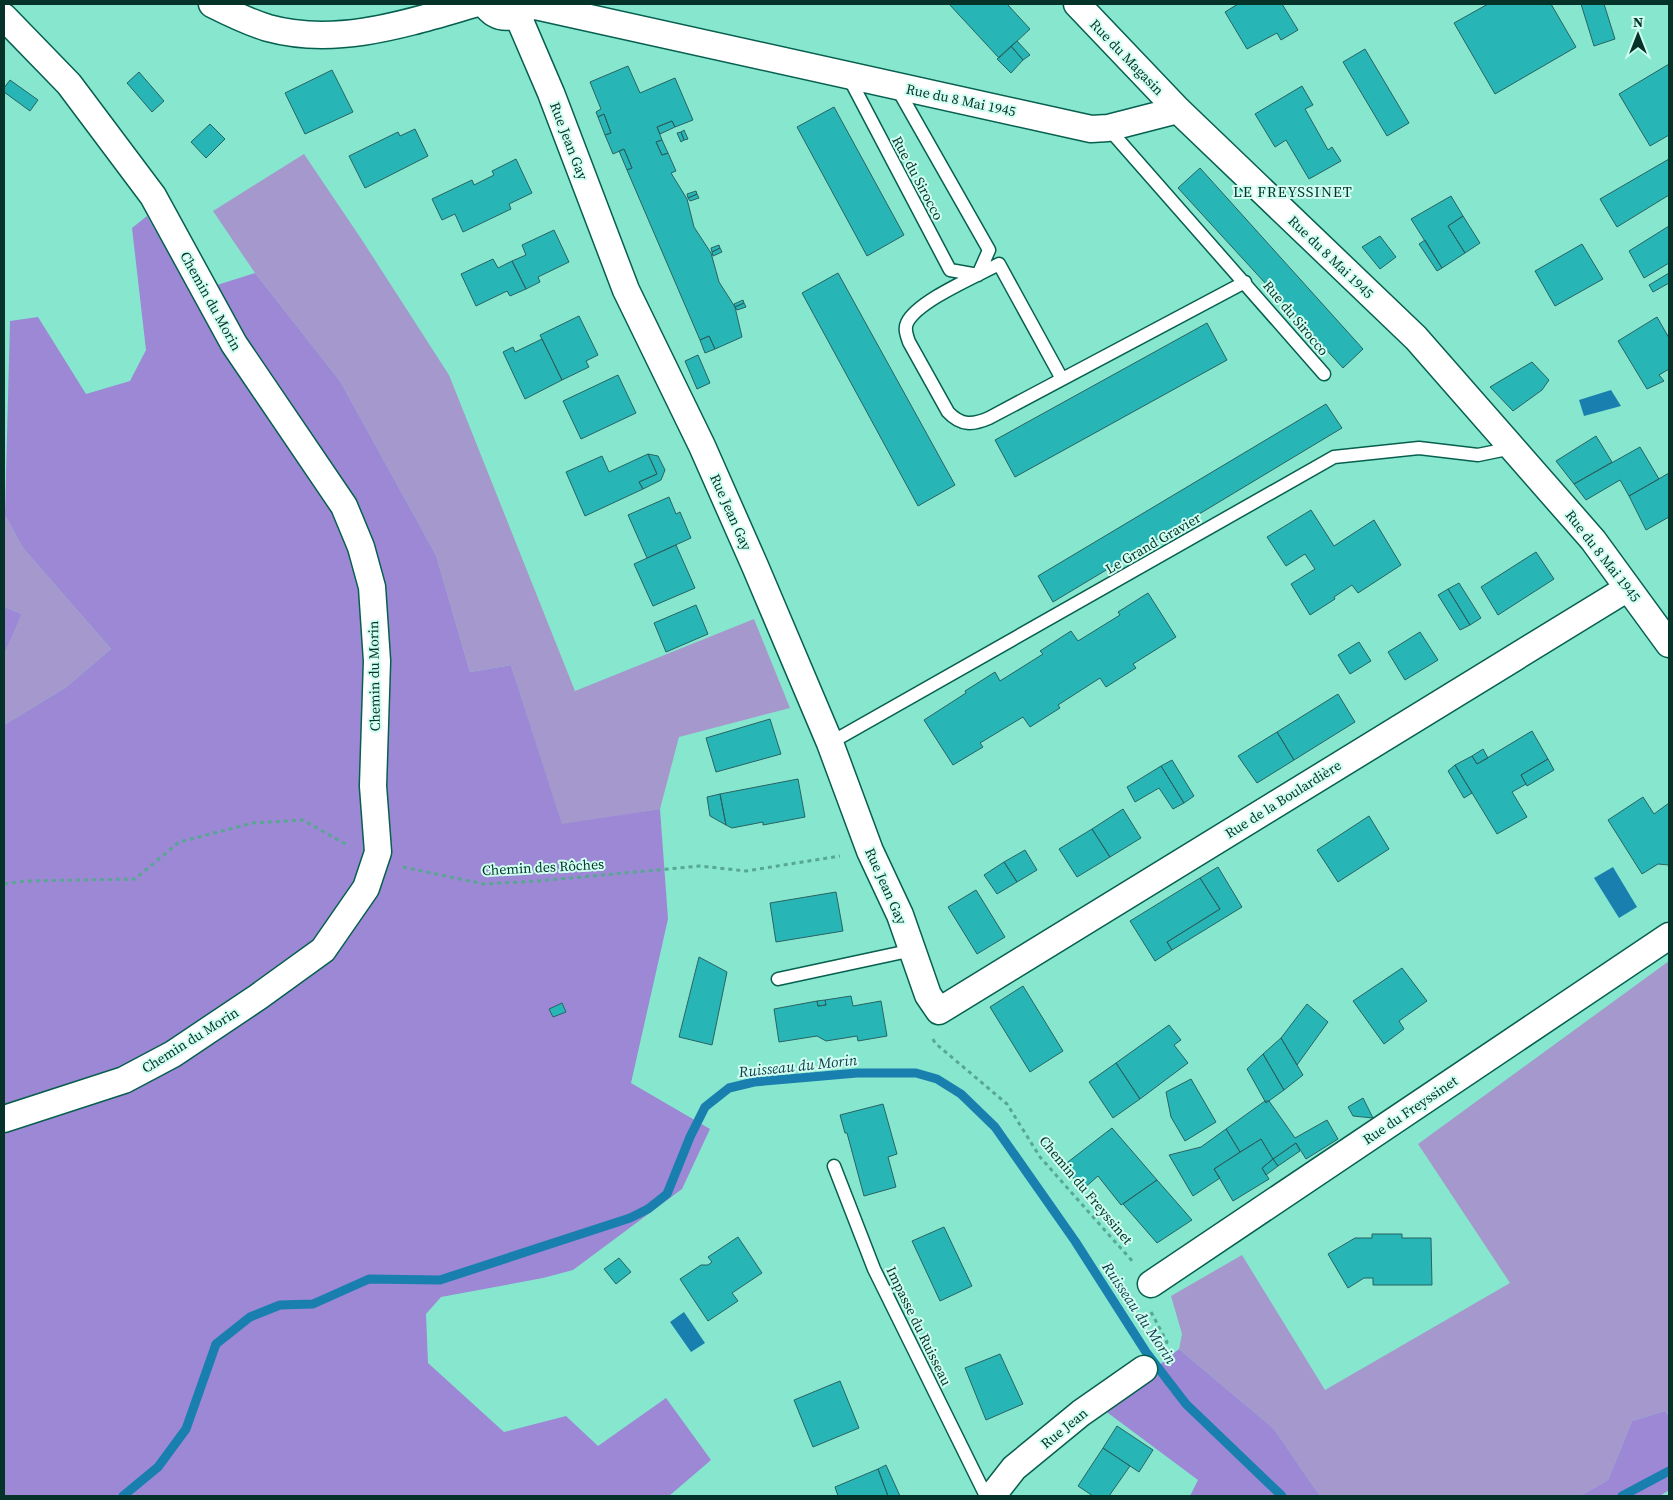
<svg xmlns="http://www.w3.org/2000/svg" width="1673" height="1500" font-family="'Source Serif 4',serif">
  <style>
    .green { fill: #a598cd }
    .forest { fill: #9c88d5 }
    .water { fill: #197fae }
    .lines { fill: none; stroke-linecap: round; stroke-linejoin: round }
    .stream { stroke: #197fae; stroke-width: 9 }
    .building { fill: #28b5b5; stroke: #296363 }
    .service-casing { stroke: #075f4f; stroke-width: 15 }
    .minor-casing { stroke: #075f4f; stroke-width: 29 }
    .path { stroke: #58a693; stroke-width: 3; stroke-dasharray: 4 4; stroke-linecap: butt }
    .service { stroke: #fff; stroke-width: 12 }
    .minor { stroke: #fff; stroke-width: 26 }
    .labels { text-anchor: middle; stroke-width: 4; stroke-linejoin: round; paint-order: stroke }
    .street-label { font-size: 14px; fill: #063329; stroke: #d0fef0 }
    .neighbourhood-label { font-size: 15px; letter-spacing: 1px; fill: #063329; stroke: #d0fef0 }
    .water-label { font-size: 15px; font-style: italic; fill: #11394d; stroke: #d0fef0 }
  </style>
  <rect width="100%" height="100%" fill="#86e7ce"/>
  <path class="green" d="M 304,154 L 362,240 L 449,375 L 575,691 L 754,619 L 790,708 L 679,737 L 660,809 L 562,825 L 511,665 L 470,672 L 436,555 L 340,381 L 255,273 L 213,211 Z
    M 4,513 L 23,548 L 111,649 L 65,688 L 4,725 L 4,655 L 22,614 L 4,607 Z
    M 1669,961 L 1669,1416 L 1665,1411 L 1632,1421 L 1608,1480 L 1580,1496 L 1320,1496 L 1274,1429 L 1179,1349 L 1182,1334 L 1171,1296 L 1242,1255 L 1325,1390 L 1510,1283 L 1418,1144 Z"/>
  <path class="forest" d="M 147,216 L 192,293 L 255,273 L 340,381 L 436,555 L 470,672 L 511,665 L 562,824 L 660,809 L 668,919 L 631,1083 L 710,1129 L 682,1189 L 573,1270 L 543,1278 L 441,1297 L 426,1314 L 428,1363 L 504,1432 L 566,1416 L 598,1446 L 666,1398 L 711,1460 L 669,1496 L 4,1496 L 4,725 L 65,688 L 111,649 L 23,548 L 5,515 L 10,321 L 38,317 L 86,394 L 130,381 L 146,350 L 132,228 Z
    M 4,607 L 22,614 L 4,655 Z
    M 1179,1349 L 1274,1429 L 1320,1496 L 1190,1496 L 1198,1480 L 1104,1410 Z
    M 1665,1411 L 1669,1416 L 1669,1490 L 1660,1496 L 1580,1496 L 1608,1480 L 1632,1421 Z"/>
  <path class="water" d="M 1611,390 L 1621,406 L 1584,416 L 1579,400 Z
    M 1613,867 L 1637,907 L 1619,918 L 1594,878 Z
    M 684,1312 L 705,1343 L 691,1352 L 670,1322 Z"/>
  <g class="lines">
    <path class="stream" d="M 123,1496 L 158,1467 L 186,1429 L 216,1344 L 250,1317 L 280,1305 L 313,1304 L 369,1279 L 440,1280 L 630,1218 L 648,1209 L 667,1194 L 690,1137 L 705,1107 L 729,1088 L 754,1082 L 857,1073 L 916,1073 L 937,1079 L 961,1094 L 995,1127 L 1075,1241 L 1146,1352 L 1186,1404 L 1282,1496
      M 1622,1496 L 1669,1471"/>
  </g>
  <path class="building" d="M 949,4 L 1007,4 L 1030,29 L 999,58 Z
    M 1238,4 L 1282,4 L 1298,30 L 1281,40 L 1277,33 L 1247,49 L 1225,12 Z
    M 1488,4 L 1551,4 L 1576,47 L 1495,94 L 1454,23 Z
    M 1581,4 L 1604,4 L 1615,39 L 1594,46 Z
    M 1017,41 L 1030,55 L 1023,60 L 1011,46 Z
    M 1011,46 L 1023,60 L 1011,73 L 997,59 Z
    M 1365,49 L 1409,123 L 1387,136 L 1343,62 Z
    M 1669,64 L 1669,135 L 1650,146 L 1619,94 Z
    M 628,66 L 640,93 L 675,78 L 693,120 L 675,127 L 672,121 L 657,127 L 662,140 L 656,142 L 662,155 L 668,153 L 676,171 L 671,173 L 687,199 L 694,227 L 711,253 L 719,282 L 735,307 L 742,337 L 715,349 L 709,336 L 700,340 L 627,170 L 632,168 L 624,149 L 613,154 L 605,135 L 611,133 L 604,114 L 598,117 L 596,112 L 601,109 L 590,82 Z
    M 332,70 L 353,112 L 305,134 L 285,93 Z
    M 139,72 L 164,101 L 152,112 L 127,83 Z
    M 10,80 L 38,100 L 30,111 L 4,92 L 4,88 Z
    M 1302,86 L 1313,105 L 1305,109 L 1328,150 L 1332,147 L 1341,161 L 1309,179 L 1286,140 L 1275,147 L 1255,114 Z
    M 834,107 L 904,235 L 867,256 L 797,127 Z
    M 604,114 L 611,133 L 605,135 L 598,117 Z
    M 672,121 L 675,127 L 660,134 L 657,127 Z
    M 210,124 L 225,139 L 206,158 L 191,142 Z
    M 415,129 L 428,156 L 365,188 L 349,156 L 398,132 L 400,136 Z
    M 684,130 L 688,139 L 684,140 L 681,132 Z
    M 681,132 L 684,140 L 681,142 L 677,133 Z
    M 662,140 L 668,153 L 662,155 L 656,142 Z
    M 624,149 L 632,168 L 627,170 L 619,151 Z
    M 516,159 L 532,193 L 509,204 L 511,209 L 463,232 L 455,214 L 442,220 L 432,199 L 472,180 L 474,185 L 494,175 L 492,171 Z
    M 1669,159 L 1669,195 L 1617,227 L 1600,199 Z
    M 1200,168 L 1363,349 L 1343,368 L 1178,188 Z
    M 696,191 L 697,194 L 688,198 L 687,194 Z
    M 697,194 L 699,198 L 690,201 L 688,198 Z
    M 1451,196 L 1463,216 L 1448,226 L 1465,253 L 1442,268 L 1411,219 Z
    M 1463,216 L 1480,243 L 1465,253 L 1448,226 Z
    M 1669,226 L 1669,263 L 1644,278 L 1629,251 Z
    M 554,230 L 569,262 L 538,277 L 540,282 L 526,289 L 512,261 L 526,255 L 522,245 Z
    M 1380,236 L 1396,257 L 1380,269 L 1362,247 Z
    M 1425,240 L 1442,268 L 1437,271 L 1419,244 Z
    M 1582,244 L 1603,279 L 1555,306 L 1535,271 Z
    M 719,245 L 720,248 L 712,252 L 711,248 Z
    M 720,248 L 722,252 L 713,256 L 712,252 Z
    M 493,259 L 498,268 L 512,261 L 526,289 L 510,296 L 507,291 L 476,306 L 461,274 Z
    M 838,273 L 955,485 L 918,506 L 802,293 Z
    M 1669,273 L 1669,283 L 1653,292 L 1649,285 Z
    M 743,300 L 744,303 L 735,307 L 734,304 Z
    M 744,303 L 746,307 L 737,310 L 735,307 Z
    M 579,316 L 598,355 L 586,361 L 589,367 L 562,380 L 540,335 Z
    M 1657,317 L 1669,338 L 1669,369 L 1659,375 L 1664,381 L 1647,389 L 1618,341 Z
    M 1207,323 L 1227,360 L 1015,477 L 995,440 Z
    M 709,336 L 715,349 L 705,353 L 700,340 Z
    M 542,339 L 562,380 L 525,399 L 503,352 L 513,347 L 515,352 Z
    M 698,355 L 710,383 L 697,389 L 685,361 Z
    M 1532,362 L 1549,380 L 1542,390 L 1513,411 L 1490,387 Z
    M 618,375 L 636,413 L 581,439 L 563,401 Z
    M 1326,404 L 1342,428 L 1053,602 L 1038,576 Z
    M 1596,436 L 1612,462 L 1574,484 L 1556,461 Z
    M 1640,447 L 1659,479 L 1629,496 L 1620,480 L 1586,500 L 1574,484 Z
    M 648,454 L 657,474 L 639,482 L 643,489 L 585,516 L 566,472 L 602,456 L 609,472 Z
    M 648,454 L 658,456 L 665,470 L 661,480 L 643,489 L 639,482 L 657,474 Z
    M 1669,473 L 1669,517 L 1646,530 L 1629,496 Z
    M 669,497 L 676,514 L 680,512 L 691,538 L 647,558 L 628,515 Z
    M 1311,510 L 1334,546 L 1374,520 L 1401,565 L 1358,593 L 1352,585 L 1334,597 L 1335,599 L 1310,615 L 1291,584 L 1315,569 L 1305,554 L 1286,566 L 1267,537 Z
    M 676,545 L 695,588 L 653,606 L 634,564 Z
    M 1536,552 L 1554,579 L 1498,615 L 1481,587 Z
    M 1459,583 L 1481,618 L 1470,625 L 1448,589 Z
    M 1448,589 L 1470,625 L 1460,630 L 1438,595 Z
    M 1148,593 L 1176,637 L 1133,664 L 1136,668 L 1106,687 L 1100,678 L 1058,705 L 1060,708 L 1030,727 L 1023,717 L 980,743 L 983,747 L 953,765 L 924,720 L 966,693 L 965,691 L 995,672 L 1000,681 L 1043,654 L 1040,651 L 1071,631 L 1078,641 L 1120,615 L 1118,612 Z
    M 696,605 L 708,634 L 666,652 L 654,623 Z
    M 1420,632 L 1438,660 L 1405,680 L 1388,652 Z
    M 1359,642 L 1371,661 L 1350,674 L 1338,655 Z
    M 1338,694 L 1355,722 L 1294,760 L 1277,732 Z
    M 770,719 L 781,754 L 716,772 L 706,738 Z
    M 1532,731 L 1548,759 L 1521,775 L 1526,784 L 1512,792 L 1527,817 L 1497,834 L 1455,765 L 1472,756 L 1477,764 Z
    M 1277,732 L 1294,760 L 1257,783 L 1238,756 Z
    M 1483,749 L 1488,758 L 1477,764 L 1472,756 Z
    M 1548,759 L 1554,770 L 1527,786 L 1521,775 Z
    M 1172,760 L 1194,796 L 1184,803 L 1161,766 Z
    M 1455,765 L 1472,793 L 1464,798 L 1448,771 Z
    M 1161,766 L 1184,803 L 1173,809 L 1159,788 L 1135,802 L 1127,787 Z
    M 798,779 L 805,817 L 763,825 L 763,822 L 732,828 L 726,825 L 720,794 Z
    M 720,794 L 726,825 L 710,816 L 707,797 Z
    M 1643,797 L 1654,814 L 1669,803 L 1669,865 L 1658,864 L 1642,874 L 1608,820 Z
    M 1123,809 L 1141,838 L 1110,857 L 1092,829 Z
    M 1369,816 L 1389,849 L 1338,882 L 1317,850 Z
    M 1092,829 L 1110,857 L 1077,877 L 1059,849 Z
    M 1025,850 L 1037,870 L 1017,882 L 1004,862 Z
    M 1004,862 L 1017,882 L 997,894 L 984,875 Z
    M 1218,867 L 1242,907 L 1172,950 L 1167,942 L 1220,909 L 1200,878 Z
    M 1200,878 L 1220,909 L 1167,942 L 1172,950 L 1155,961 L 1130,921 Z
    M 976,890 L 1005,937 L 977,954 L 948,907 Z
    M 836,892 L 843,931 L 776,942 L 770,903 Z
    M 699,957 L 727,972 L 712,1045 L 679,1037 Z
    M 1402,968 L 1427,1001 L 1399,1021 L 1404,1029 L 1384,1044 L 1353,1001 Z
    M 1023,986 L 1063,1051 L 1030,1072 L 990,1007 Z
    M 851,996 L 853,1006 L 881,1001 L 887,1036 L 858,1041 L 857,1036 L 826,1041 L 817,1036 L 779,1042 L 774,1009 L 817,1001 L 818,1006 L 826,1005 L 825,1000 Z
    M 825,1000 L 826,1005 L 818,1006 L 817,1001 Z
    M 562,1003 L 566,1012 L 553,1017 L 549,1009 Z
    M 1307,1004 L 1328,1022 L 1297,1065 L 1281,1038 Z
    M 1169,1025 L 1181,1040 L 1174,1045 L 1188,1063 L 1140,1099 L 1116,1063 Z
    M 1281,1038 L 1303,1075 L 1284,1090 L 1263,1054 Z
    M 1263,1054 L 1284,1090 L 1266,1103 L 1247,1069 Z
    M 1116,1063 L 1140,1099 L 1113,1118 L 1089,1082 Z
    M 1191,1079 L 1216,1122 L 1185,1141 L 1171,1117 L 1166,1092 Z
    M 1363,1098 L 1373,1118 L 1353,1116 L 1348,1107 Z
    M 1265,1101 L 1269,1101 L 1295,1138 L 1327,1120 L 1338,1139 L 1306,1159 L 1296,1143 L 1273,1159 L 1261,1139 L 1240,1152 L 1226,1129 Z
    M 883,1104 L 897,1154 L 888,1157 L 896,1187 L 864,1196 L 847,1133 L 845,1133 L 840,1115 Z
    M 1112,1128 L 1157,1180 L 1121,1205 L 1098,1176 L 1082,1190 L 1064,1165 Z
    M 1226,1129 L 1240,1152 L 1214,1169 L 1220,1178 L 1193,1196 L 1169,1155 L 1201,1147 Z
    M 1261,1139 L 1273,1159 L 1262,1168 L 1269,1179 L 1233,1201 L 1214,1169 Z
    M 1296,1143 L 1300,1151 L 1278,1166 L 1273,1159 Z
    M 1273,1159 L 1278,1166 L 1266,1175 L 1262,1168 Z
    M 1157,1180 L 1192,1220 L 1157,1243 L 1123,1204 Z
    M 944,1227 L 972,1286 L 940,1301 L 912,1241 Z
    M 1372,1234 L 1402,1234 L 1402,1238 L 1431,1238 L 1432,1285 L 1373,1285 L 1373,1278 L 1364,1278 L 1348,1288 L 1328,1254 L 1355,1238 L 1372,1238 Z
    M 738,1237 L 762,1273 L 732,1293 L 738,1301 L 708,1321 L 680,1279 L 701,1265 L 708,1265 L 712,1262 L 708,1257 Z
    M 619,1258 L 631,1272 L 616,1284 L 604,1269 Z
    M 1000,1354 L 1023,1404 L 986,1420 L 965,1368 Z
    M 840,1381 L 859,1428 L 813,1447 L 794,1400 Z
    M 1117,1426 L 1153,1450 L 1139,1472 L 1103,1448 Z
    M 1103,1448 L 1130,1466 L 1109,1496 L 1093,1496 L 1078,1486 Z
    M 886,1465 L 900,1496 L 888,1496 L 878,1469 Z
    M 878,1469 L 888,1496 L 838,1496 L 835,1487 Z"/>
  <g class="lines">
    <defs>
      <path id="service" d="M 848,76 L 950,270 L 978,275
        M 897,88 L 989,250 L 978,275
        M 1108,128 L 1324,374
        M 1062,379 L 999,264 C 977,276 917,301 907,323 C 904,329 907,336 909,342 L 948,412 C 961,426 973,425 989,418 L 1245,282
        M 830,743 L 1334,457 L 1419,448 L 1478,455 L 1512,448
        M 778,979 L 913,950
        M 834,1166 L 874,1269 L 986,1496"/>
      <path id="minor" d="M 212,4 C 230,13 248,22 268,28 C 337,47 408,23 474,4
        M 485,4 C 497,22 518,20 531,4
        M 1077,4 L 1178,110 L 1416,338 L 1593,540 L 1669,644
        M 531,5 L 1091,129 L 1108,128 L 1178,110
        M 518,16 L 551,93 L 626,290 L 702,446 L 755,566 L 830,743 L 870,851 L 900,915 L 928,995 L 939,1011 L 1628,588
        M 4,17 L 69,84 L 153,196 L 234,344 L 344,506 L 361,547 L 372,587 L 377,661 L 373,786 L 378,852 L 366,888 L 323,950 L 258,997 L 173,1054 L 124,1080 L 4,1119
        M 1151,1284 L 1669,936
        M 992,1496 L 1014,1468 L 1081,1413 L 1144,1369"/>
    </defs>
    <use href="#service" class="service-casing"/>
    <use href="#minor" class="minor-casing"/>
    <path class="path" d="M 403,867 L 484,884 L 538,881 L 700,866 L 746,871 L 840,856
      M 4,884 L 25,881 L 135,879 L 179,842 L 253,823 L 303,820 L 349,846
      M 933,1039 L 935,1043 L 1007,1104 L 1040,1157 L 1133,1262
      M 1151,1312 L 1167,1342 L 1164,1348"/>
    <use href="#service" class="service"/>
    <use href="#minor" class="minor"/>
  </g>
  <g class="labels">
    <g class="street-label">
      <text transform="translate(1127 57) rotate(46)" y="5">Rue du Magasin</text>
      <text transform="translate(961 100) rotate(12)" y="5">Rue du 8 Mai 1945</text>
      <text transform="translate(569 141) rotate(69)" y="5">Rue Jean Gay</text>
      <text transform="translate(918 178) rotate(62)" y="5">Rue du Sirocco</text>
      <text transform="translate(1331 257) rotate(44)" y="5">Rue du 8 Mai 1945</text>
      <text transform="translate(211 301) rotate(61)" y="5">Chemin du Morin</text>
      <text transform="translate(1296 318) rotate(50)" y="5">Rue du Sirocco</text>
      <text transform="translate(731 512) rotate(66)" y="5">Rue Jean Gay</text>
      <text transform="translate(1153 543) rotate(-30)" y="5">Le Grand Gravier</text>
      <text transform="translate(1603 556) rotate(52)" y="5">Rue du 8 Mai 1945</text>
      <text transform="translate(374 676) rotate(-91)" y="5">Chemin du Morin</text>
      <text transform="translate(1283 799) rotate(-32)" y="5">Rue de la Boulardière</text>
      <text transform="translate(543 867) rotate(-3)" y="5">Chemin des Rôches</text>
      <text transform="translate(886 886) rotate(66)" y="5">Rue Jean Gay</text>
      <text transform="translate(190 1040) rotate(-32)" y="5">Chemin du Morin</text>
      <text transform="translate(1410 1110) rotate(-34)" y="5">Rue du Freyssinet</text>
      <text transform="translate(1086 1190) rotate(50)" y="5">Chemin du Freyssinet</text>
      <text transform="translate(919 1326) rotate(64)" y="5">Impasse du Ruisseau</text>
      <text transform="translate(1064 1428) rotate(-39)" y="5">Rue Jean</text>
    </g>
    <g class="neighbourhood-label">
      <text x="1293" y="197">LE FREYSSINET</text>
    </g>
    <g class="water-label">
      <text transform="translate(798 1066) rotate(-6)" y="5">Ruisseau du Morin</text>
      <text transform="translate(1139 1313) rotate(56)" y="5">Ruisseau du Morin</text>
    </g>
  </g>
  <rect width="1673" height="1500" fill="none" stroke="#063329" stroke-width="10"/>
  <g transform="translate(1638 35)" stroke="#d0fef0" stroke-width="4" paint-order="stroke">
  <path d="M0-4L9 19L0 12L-9 19Z" fill="#063329"/>
  <text y="-8" font-size="14" font-weight="bold" text-anchor="middle" fill="#063329">N</text>
  </g>
</svg>
